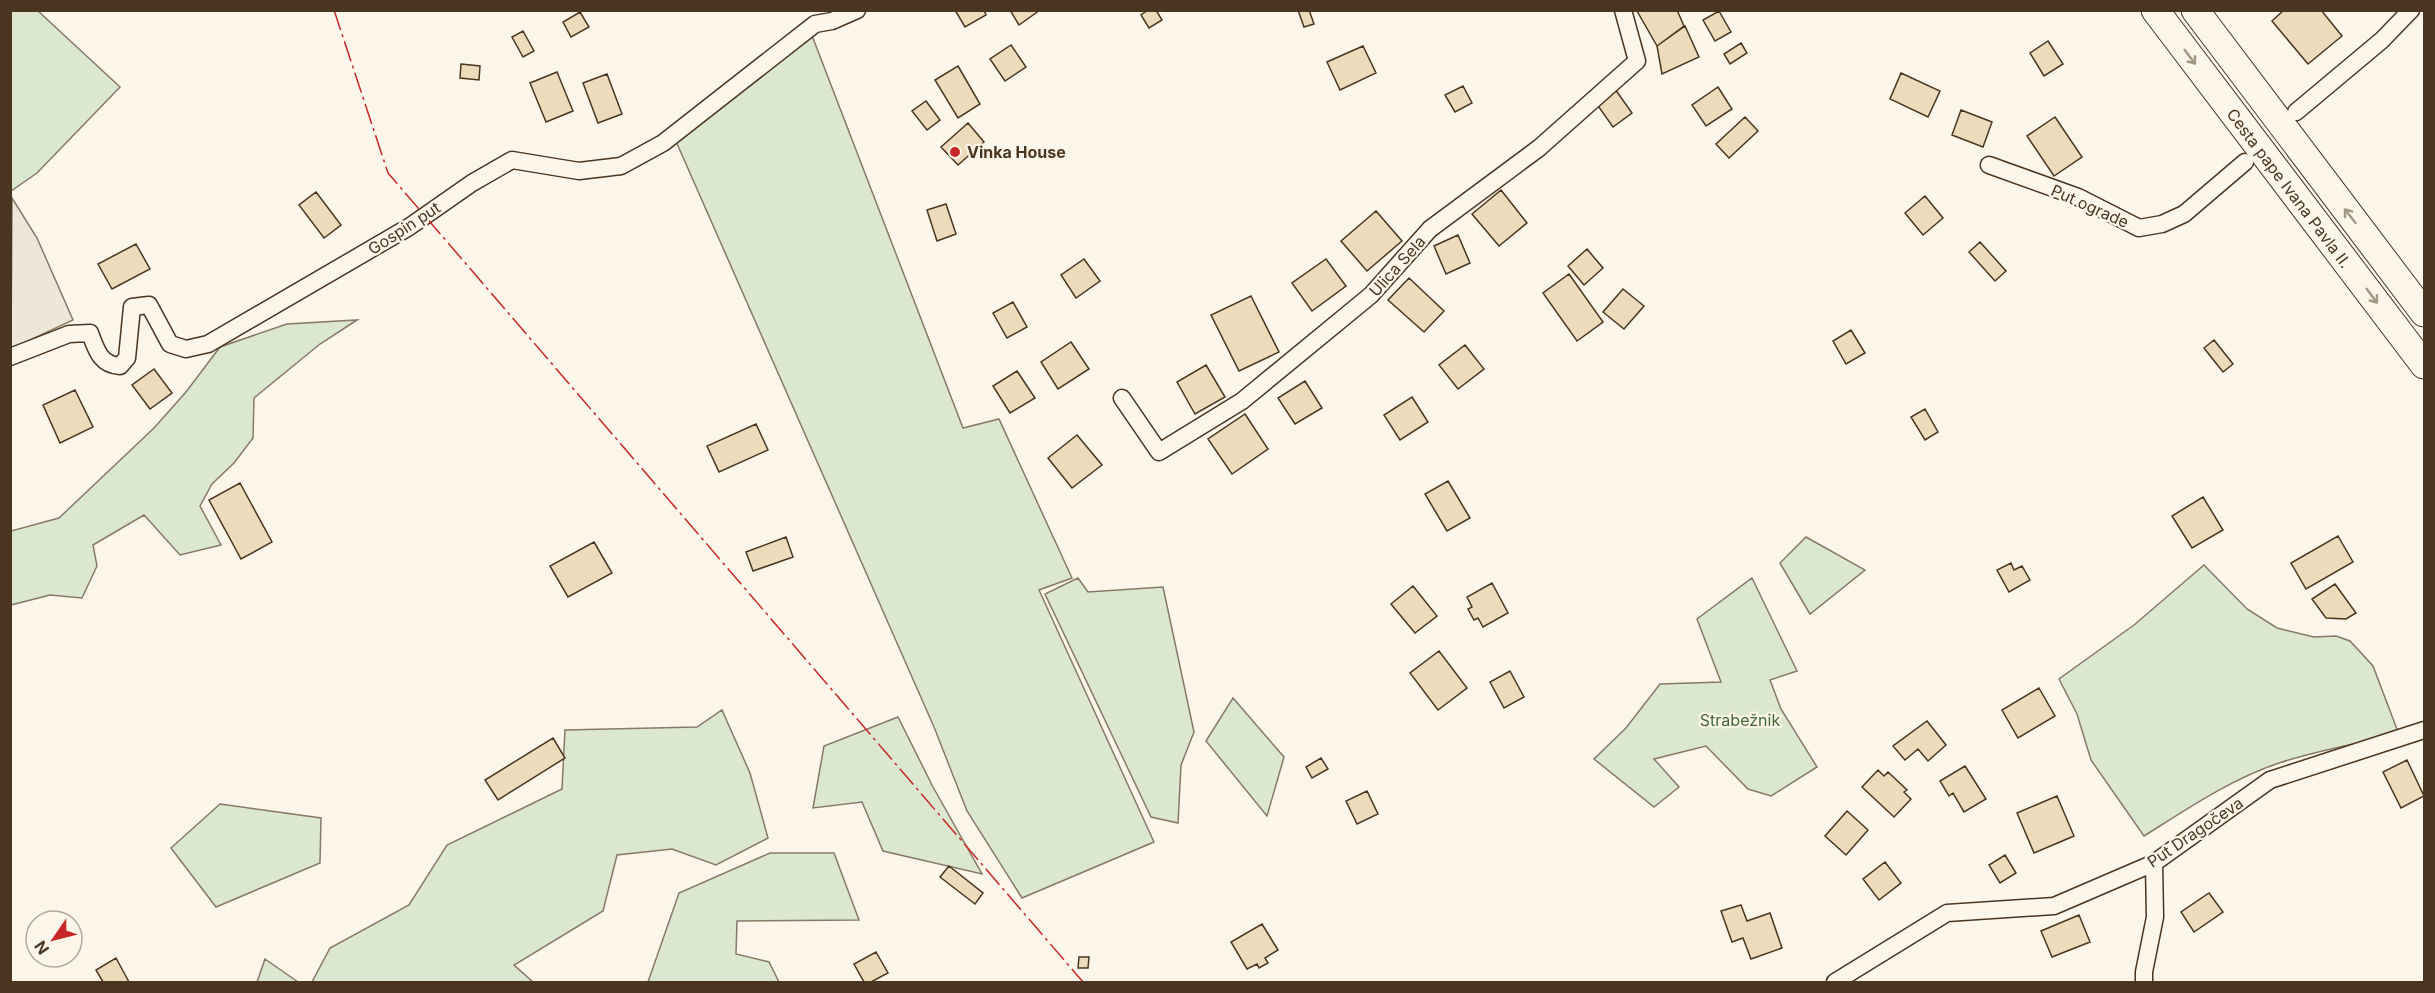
<svg xmlns="http://www.w3.org/2000/svg" width="2435" height="993" font-family="Inter,sans-serif">
  <style>
    .green { fill: #dce7d0; stroke: #887966; stroke-width: 1.5 }
    .parking { fill: #ede7d9; stroke: #887966; stroke-width: 1.5 }
    .building { fill: #ecdcbc; stroke: #4a3520; stroke-width: 1.5 }
    .lines { fill: none; stroke-linecap: round; stroke-linejoin: round }
    .street-casing { stroke: #4a3520; stroke-width: 19 }
    .primary-casing { stroke: #4a3520; stroke-width: 29 }
    .street { stroke: #fbf6e9; stroke-width: 16 }
    .primary { stroke: #fbf6e9; stroke-width: 27 }
    .power { stroke: #c62828; stroke-width: 1.5; stroke-dasharray: 21 4.5 3 4.5; stroke-linecap: butt }
    .oneway { stroke: #a29684 }
    .poi-dot { fill: #c62828; stroke: #fbf6e9; stroke-width: 2 }
    .labels { text-anchor: middle; stroke-width: 4.5; stroke-linejoin: round; paint-order: stroke }
    .poi-label { font-size: 16px; font-weight: bold; fill: #4a3520; stroke: #fbf6e9; text-anchor: start }
    .street-label { font-size: 16px; fill: #4a3520; stroke: #fbf6e9 }
    .park-label { font-size: 16px; fill: #436837; stroke: #fbf6e9 }
  </style>
  <rect width="100%" height="100%" fill="#fbf6e9"/>
  <path class="green" d="M 11,10 L 38,11 L 120,87 L 37,173 L 11,191 Z
    M 811,33 L 963,428 L 999,419 L 1072,578 L 1039,590 L 1154,842 L 1022,898 L 967,811 L 934,727 L 671,130 Z
    M 357,320 L 320,344 L 254,398 L 253,438 L 234,463 L 212,484 L 200,506 L 221,545 L 180,555 L 144,515 L 93,545 L 97,566 L 82,598 L 50,595 L 11,605 L 11,531 L 59,518 L 154,428 L 186,392 L 220,347 L 287,324 Z
    M 1806,537 L 1865,570 L 1810,614 L 1780,563 Z
    M 2204,565 L 2247,609 L 2277,628 L 2314,637 L 2336,636 L 2350,641 L 2373,666 L 2398,732 L 2391,736 C 2353,744 2315,751 2279,763 C 2231,779 2187,809 2144,836 L 2091,760 L 2077,714 L 2059,679 L 2134,625 Z
    M 1078,578 L 1088,592 L 1163,587 L 1194,732 L 1181,765 L 1178,823 L 1151,817 L 1045,594 Z
    M 1752,578 L 1797,671 L 1770,680 L 1781,709 L 1817,767 L 1771,796 L 1748,789 L 1706,746 L 1654,759 L 1679,787 L 1654,807 L 1594,759 L 1626,728 L 1660,684 L 1721,682 L 1697,619 Z
    M 1233,698 L 1284,757 L 1267,816 L 1206,741 Z
    M 722,710 L 750,773 L 768,838 L 716,865 L 672,849 L 617,855 L 603,911 L 514,965 L 533,982 L 312,982 L 330,948 L 409,905 L 447,845 L 562,789 L 565,730 L 697,727 Z
    M 898,717 L 933,787 L 982,874 L 883,851 L 862,802 L 813,808 L 824,746 Z
    M 220,804 L 321,818 L 320,863 L 216,907 L 171,848 Z
    M 770,853 L 834,853 L 859,920 L 737,921 L 736,954 L 769,962 L 779,982 L 648,982 L 679,893 Z
    M 265,959 L 298,982 L 257,982 Z"/>
  <path class="parking" d="M 12,198 L 37,238 L 73,320 L 11,349 Z"/>
  <path class="building" d="M 955,10 L 984,10 L 986,15 L 965,27 Z
    M 1010,10 L 1040,10 L 1019,25 Z
    M 1148,10 L 1156,10 L 1162,20 L 1149,28 L 1141,15 Z
    M 1298,10 L 1309,10 L 1314,24 L 1304,27 Z
    M 1677,10 L 1684,26 L 1657,46 L 1637,11 Z
    M 2284,10 L 2321,10 L 2342,36 L 2308,64 L 2272,21 Z
    M 1719,11 L 1731,32 L 1715,41 L 1703,20 Z
    M 580,12 L 589,27 L 571,37 L 563,22 Z
    M 1685,26 L 1699,57 L 1662,74 L 1657,46 Z
    M 523,31 L 534,51 L 523,57 L 512,37 Z
    M 2048,41 L 2063,64 L 2044,76 L 2030,53 Z
    M 1741,43 L 1747,53 L 1730,64 L 1724,54 Z
    M 1011,45 L 1026,67 L 1005,81 L 990,59 Z
    M 1363,46 L 1376,73 L 1340,90 L 1327,62 Z
    M 461,64 L 480,66 L 479,80 L 460,78 Z
    M 958,66 L 980,104 L 958,118 L 935,80 Z
    M 557,72 L 573,111 L 546,122 L 530,83 Z
    M 1901,73 L 1940,91 L 1928,117 L 1890,99 Z
    M 607,74 L 622,114 L 598,123 L 583,83 Z
    M 1463,86 L 1472,103 L 1455,112 L 1445,95 Z
    M 1718,87 L 1732,109 L 1706,126 L 1692,105 Z
    M 1615,89 L 1632,113 L 1613,127 L 1596,103 Z
    M 926,101 L 940,120 L 927,130 L 912,111 Z
    M 1961,110 L 1992,122 L 1983,147 L 1952,135 Z
    M 1745,117 L 1758,131 L 1729,158 L 1716,144 Z
    M 2055,117 L 2082,157 L 2054,176 L 2027,136 Z
    M 968,123 L 984,142 L 958,165 L 941,147 Z
    M 1501,190 L 1527,223 L 1499,246 L 1472,214 Z
    M 316,192 L 341,225 L 324,238 L 299,205 Z
    M 1925,196 L 1943,218 L 1923,235 L 1905,213 Z
    M 946,204 L 956,234 L 937,241 L 927,210 Z
    M 1376,211 L 1402,241 L 1367,271 L 1341,241 Z
    M 1458,235 L 1470,263 L 1446,274 L 1434,246 Z
    M 1980,242 L 2006,271 L 1995,281 L 1969,252 Z
    M 136,244 L 150,269 L 112,289 L 98,264 Z
    M 1587,249 L 1603,268 L 1584,285 L 1568,266 Z
    M 1084,259 L 1100,281 L 1076,298 L 1061,275 Z
    M 1326,259 L 1346,286 L 1312,311 L 1292,283 Z
    M 1569,274 L 1603,322 L 1577,341 L 1543,293 Z
    M 1409,278 L 1444,311 L 1424,332 L 1388,300 Z
    M 1623,289 L 1644,306 L 1624,329 L 1603,312 Z
    M 1251,296 L 1279,352 L 1239,371 L 1211,315 Z
    M 1013,302 L 1027,327 L 1007,338 L 993,313 Z
    M 1851,330 L 1865,353 L 1846,364 L 1833,341 Z
    M 2214,340 L 2233,364 L 2223,372 L 2204,348 Z
    M 1071,342 L 1089,369 L 1058,389 L 1041,362 Z
    M 1465,345 L 1484,369 L 1458,389 L 1439,365 Z
    M 1206,365 L 1225,397 L 1195,414 L 1177,382 Z
    M 154,369 L 172,393 L 150,409 L 132,385 Z
    M 1017,371 L 1035,398 L 1010,413 L 993,386 Z
    M 1305,381 L 1322,408 L 1295,424 L 1278,398 Z
    M 75,390 L 93,427 L 60,443 L 43,405 Z
    M 1412,397 L 1428,422 L 1400,440 L 1384,415 Z
    M 1925,409 L 1938,432 L 1925,440 L 1911,417 Z
    M 1245,414 L 1268,449 L 1232,474 L 1208,439 Z
    M 756,424 L 768,450 L 719,472 L 707,446 Z
    M 1077,435 L 1102,465 L 1072,488 L 1048,458 Z
    M 1448,481 L 1470,518 L 1447,531 L 1425,494 Z
    M 240,483 L 272,542 L 241,559 L 209,500 Z
    M 2203,497 L 2223,530 L 2192,548 L 2172,516 Z
    M 2338,536 L 2353,562 L 2306,589 L 2291,563 Z
    M 786,537 L 793,557 L 753,571 L 746,552 Z
    M 594,542 L 612,573 L 568,597 L 550,566 Z
    M 2011,563 L 2014,570 L 2022,566 L 2030,580 L 2009,592 L 1997,570 Z
    M 1492,583 L 1508,613 L 1483,627 L 1478,618 L 1474,620 L 1468,609 L 1472,607 L 1467,597 Z
    M 2335,584 L 2356,613 L 2346,619 L 2326,618 L 2312,599 Z
    M 1413,586 L 1437,616 L 1415,633 L 1391,604 Z
    M 1439,651 L 1467,688 L 1438,710 L 1410,673 Z
    M 1510,671 L 1524,697 L 1504,708 L 1490,682 Z
    M 2039,688 L 2055,716 L 2018,738 L 2002,710 Z
    M 1927,721 L 1946,745 L 1928,761 L 1918,749 L 1905,760 L 1893,746 Z
    M 553,738 L 565,758 L 498,800 L 485,780 Z
    M 1321,758 L 1328,769 L 1312,778 L 1306,767 Z
    M 2407,760 L 2424,796 L 2401,808 L 2383,772 Z
    M 1965,766 L 1986,799 L 1964,812 L 1953,793 L 1949,796 L 1940,781 Z
    M 1878,770 L 1884,776 L 1888,772 L 1907,790 L 1904,792 L 1911,799 L 1894,817 L 1862,787 Z
    M 1367,791 L 1378,814 L 1357,824 L 1346,801 Z
    M 2057,796 L 2074,836 L 2034,853 L 2017,813 Z
    M 1847,811 L 1868,830 L 1846,855 L 1825,836 Z
    M 2005,855 L 2016,873 L 2000,883 L 1989,865 Z
    M 1885,862 L 1901,883 L 1879,900 L 1863,879 Z
    M 949,866 L 983,893 L 975,904 L 940,877 Z
    M 2209,893 L 2223,912 L 2194,932 L 2181,912 Z
    M 1741,905 L 1747,921 L 1770,913 L 1782,948 L 1751,959 L 1743,938 L 1732,942 L 1721,911 Z
    M 2079,915 L 2090,942 L 2052,957 L 2041,931 Z
    M 1262,924 L 1278,950 L 1265,958 L 1268,963 L 1259,968 L 1257,964 L 1247,969 L 1231,942 Z
    M 876,952 L 888,973 L 871,982 L 864,982 L 854,964 Z
    M 1079,957 L 1089,957 L 1088,968 L 1078,968 Z
    M 116,958 L 129,982 L 103,982 L 96,970 Z"/>
  <g class="lines">
    <defs>
      <path id="street" d="M 2296,112 L 2382,40 L 2411,10
        M 1989,165 L 2078,197 L 2139,228 L 2162,224 L 2184,214 L 2245,162
        M 10,357 L 69,334 L 90,333 C 96,349 100,365 120,366 L 127,358 L 132,307 L 149,305 L 170,344 L 186,349 L 208,344 L 409,227 L 472,183 L 512,160 L 579,171 L 621,166 L 663,143 L 815,24 L 832,21 L 857,10
        M 1122,398 L 1159,452 L 1242,401 L 1371,295 L 1430,229 L 1539,148 L 1637,61 L 1623,10
        M 1835,982 L 1947,913 L 2054,906 L 2154,863 L 2270,780 L 2424,730
        M 2144,982 L 2144,972 L 2155,917 L 2154,863"/>
      <path id="primary" d="M 2155,10 L 2424,365
        M 2195,10 L 2424,313"/>
    </defs>
    <use href="#street" class="street-casing"/>
    <use href="#primary" class="primary-casing"/>
    <use href="#street" class="street"/>
    <use href="#primary" class="primary"/>
    <path class="power" d="M 334,10 L 388,173 L 1083,982"/>
  </g>
  <defs><path id="oneway-shaft" d="M-6 0H5M1.5-3L5.5 0L1.5 3" fill="none" stroke-width="1.6" stroke-linecap="round" stroke-linejoin="round" transform="scale(1.5)"/></defs>
  <g class="oneway">
    <use href="#oneway-shaft" transform="translate(2190 57) rotate(53)"/>
    <use href="#oneway-shaft" transform="translate(2350 216) rotate(-128)"/>
    <use href="#oneway-shaft" transform="translate(2372 296) rotate(53)"/>
  </g>
  <circle class="poi-dot" cx="955" cy="152" r="6"/>
  <g class="labels">
    <g class="poi-label">
      <text x="967" y="158">Vinka House</text>
    </g>
    <g class="street-label">
      <text transform="translate(2289 188) rotate(53)" y="6">Cesta pape Ivana Pavla II.</text>
      <text transform="translate(2090 206) rotate(24)" y="6">Put ograde</text>
      <text transform="translate(404 228) rotate(-33)" y="6">Gospin put</text>
      <text transform="translate(1397 266) rotate(-48)" y="6">Ulica Sela</text>
      <text transform="translate(2195 832) rotate(-34)" y="6">Put Dragočeva</text>
    </g>
    <g class="park-label">
      <text x="1740" y="726">Strabežnik</text>
    </g>
  </g>
  <rect width="2435" height="993" fill="none" stroke="#4a3520" stroke-width="24"/>
  <g transform="translate(54 939) rotate(235)"><circle r="28" fill="#fbf6e9" stroke="#b4a999" stroke-width="1.5"/>
  <path d="M0-4.5L10 22L0 15L-10 22Z" fill="#c62828"/>
  <text y="-9" font-size="16" font-weight="bold" text-anchor="middle" fill="#4a3520">N</text>
  </g>
</svg>
